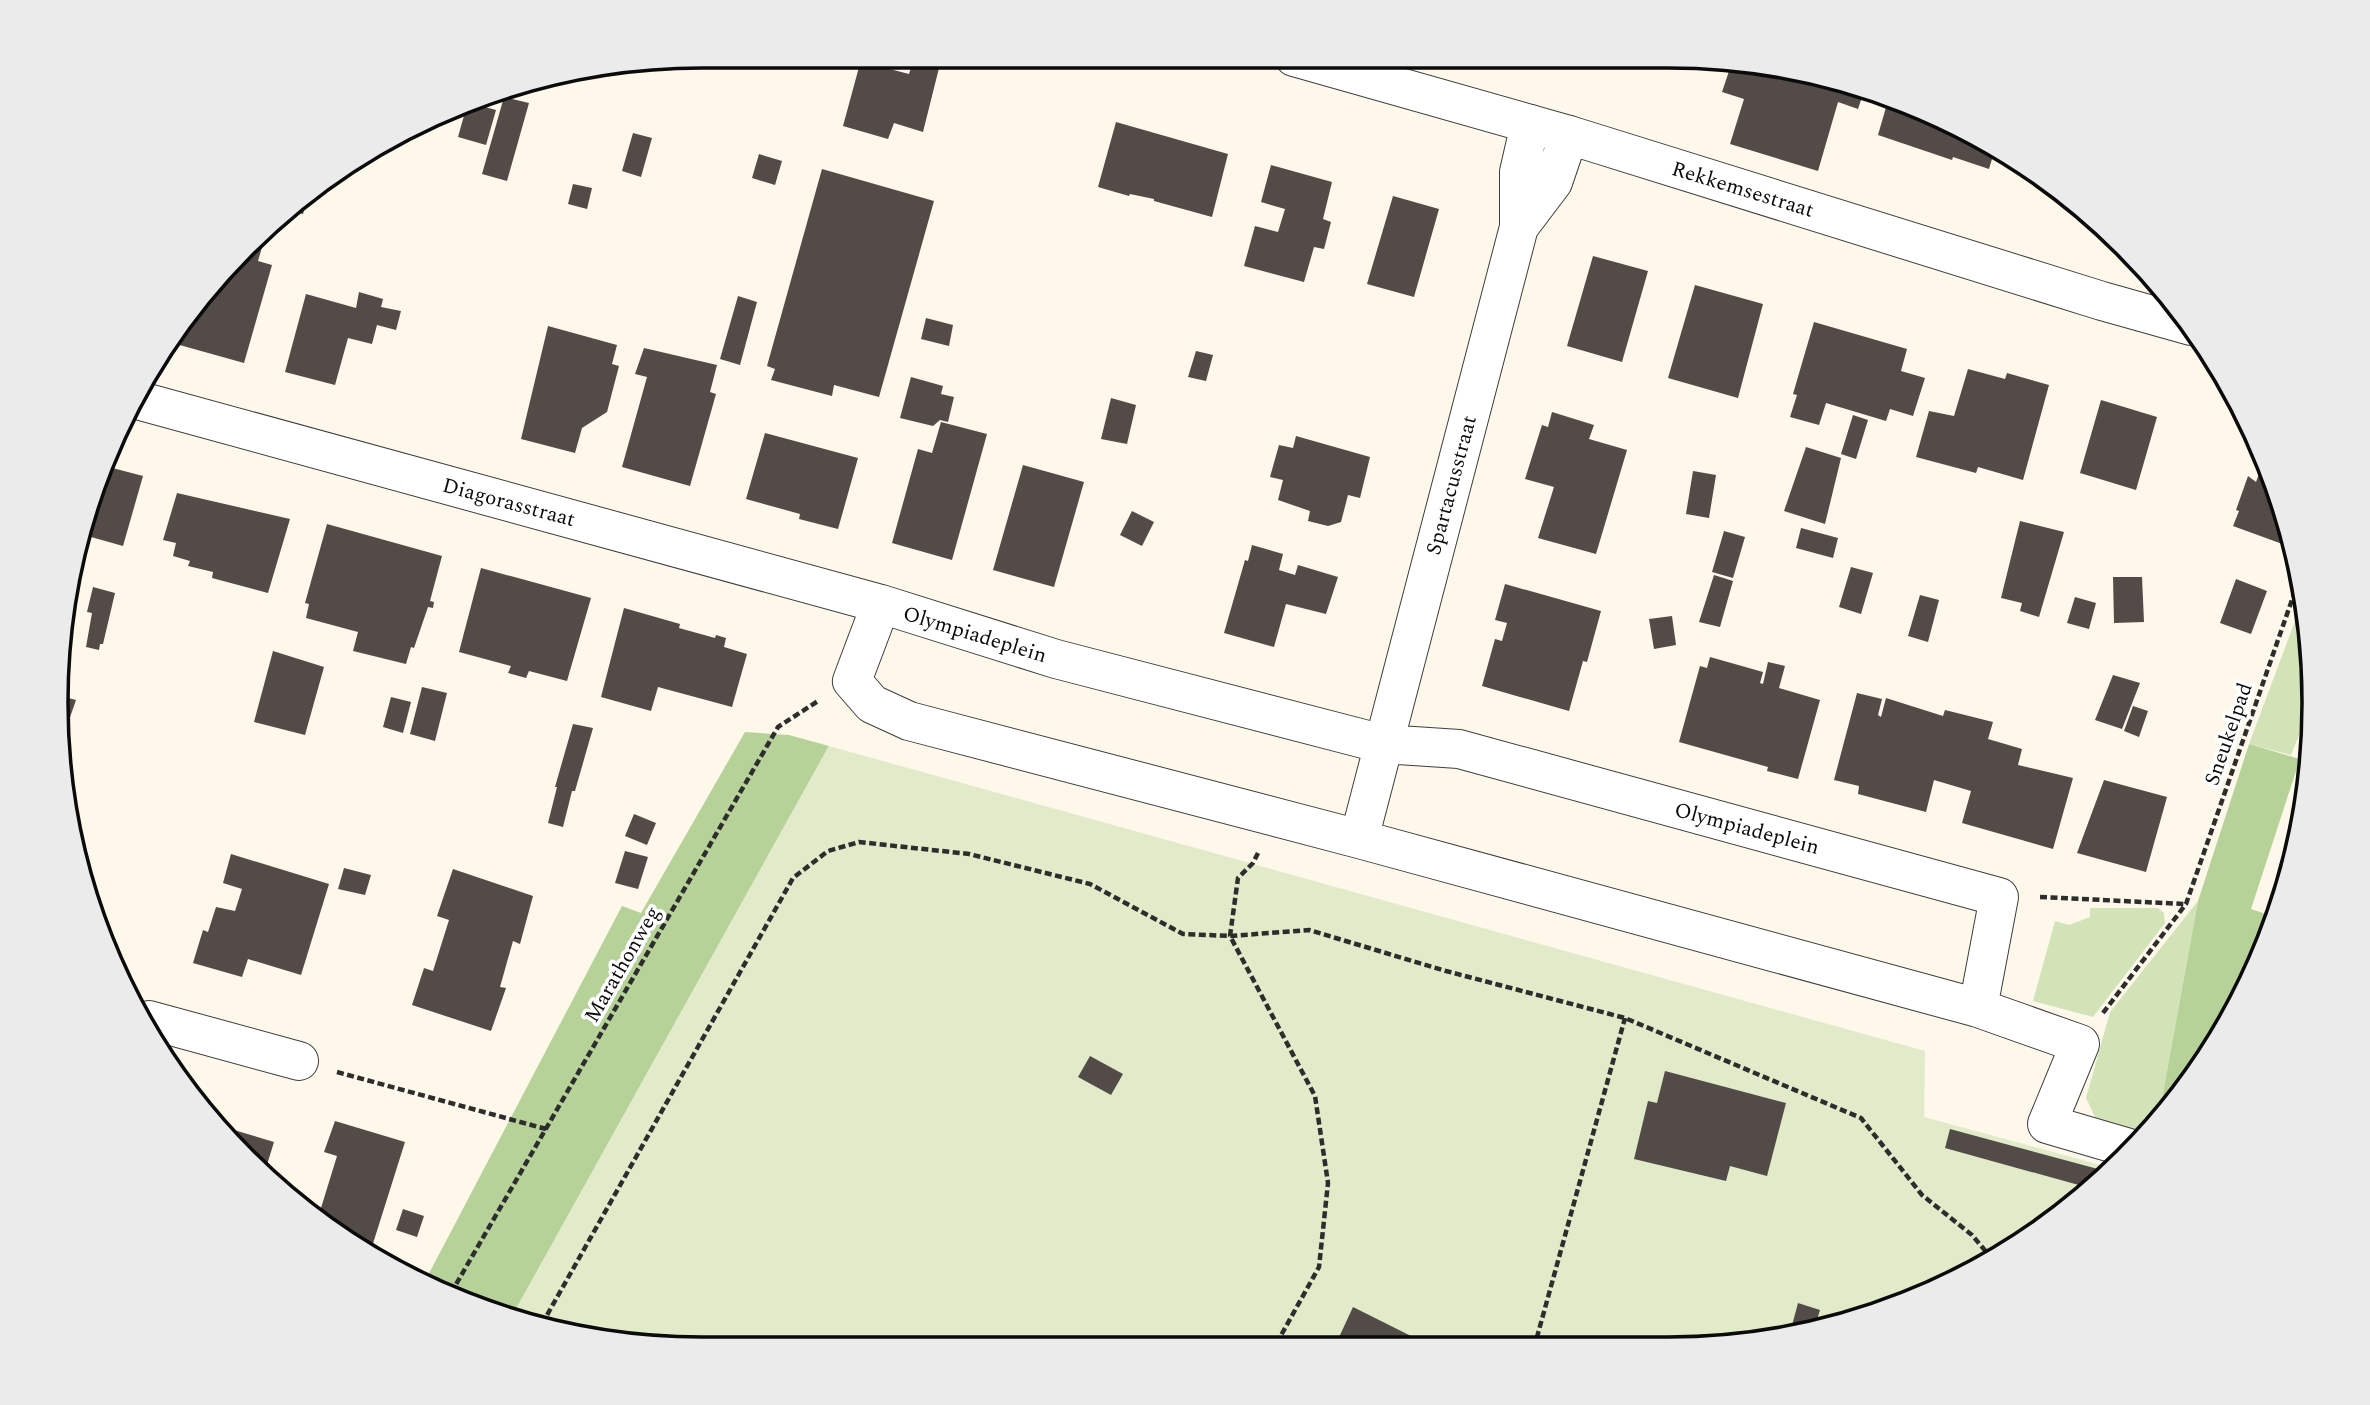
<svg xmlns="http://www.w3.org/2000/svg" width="2370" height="1405" font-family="Spectral,serif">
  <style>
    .green { fill: #d2e3b8 }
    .forest { fill: #b7d299 }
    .pitch { fill: #e2ebc9 }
    .building { fill: #524b48 }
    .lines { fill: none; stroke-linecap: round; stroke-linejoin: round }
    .minor-casing { stroke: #3e3e3e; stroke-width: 40 }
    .tertiary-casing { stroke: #3e3e3e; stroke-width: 40 }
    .path { stroke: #2d2d2d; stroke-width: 4.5; stroke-dasharray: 7 3.5; stroke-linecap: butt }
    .minor { stroke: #fff; stroke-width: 38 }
    .tertiary { stroke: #fff; stroke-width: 38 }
    .labels { text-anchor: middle; stroke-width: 7; stroke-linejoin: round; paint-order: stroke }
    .street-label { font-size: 21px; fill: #0b0b0b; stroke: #fff }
    .rim { fill: none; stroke: #0b0b0b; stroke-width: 3.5 }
  </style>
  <rect width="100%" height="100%" fill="#fdf8ea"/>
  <path class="green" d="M 2304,597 L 2314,699 L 2291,755 L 2249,744 Z
    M 2198,901 L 2159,1115 L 2138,1138 L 2127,1135 L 2095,1117 L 2086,1098 L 2110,1012 Z
    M 2090,908 L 2158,908 L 2164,913 L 2165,923 L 2093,1017 L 2033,1001 L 2055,921 L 2069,925 L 2090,917 Z"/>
  <path class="forest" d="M 745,732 L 789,735 L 829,746 L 511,1318 L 494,1315 L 425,1281 L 622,906 L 641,913 Z
    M 2249,744 L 2300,759 L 2251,909 L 2275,917 L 2265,950 L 2247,983 L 2242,983 L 2231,1014 L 2205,1062 L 2159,1115 L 2198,901 Z"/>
  <path class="pitch" d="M 829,746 L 1925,1051 L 1924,1117 L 2112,1168 L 2094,1188 L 1990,1263 L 1835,1327 L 1710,1348 L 660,1348 L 511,1318 Z"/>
  <path class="building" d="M 862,56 L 888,60 L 886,68 L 909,74 L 913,61 L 939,68 L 923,132 L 894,123 L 888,139 L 843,126 Z
    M 1732,62 L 1827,81 L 1826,84 L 1841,89 L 1843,84 L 1865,88 L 1858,109 L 1838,102 L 1818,171 L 1730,144 L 1744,99 L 1722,92 Z
    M 504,97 L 529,103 L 507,181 L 482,174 Z
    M 1889,97 L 1995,149 L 1989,169 L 1953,157 L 1952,160 L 1878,135 Z
    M 470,103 L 496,110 L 486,145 L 458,137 L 467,105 Z
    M 1116,122 L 1228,154 L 1212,217 L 1154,201 L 1154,199 L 1130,194 L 1129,196 L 1098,187 Z
    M 633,133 L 652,138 L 641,177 L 622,171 Z
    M 759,154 L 782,161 L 775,185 L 752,178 Z
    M 1271,165 L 1332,182 L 1323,219 L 1331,222 L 1324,249 L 1314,247 L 1304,282 L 1244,266 L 1255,226 L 1278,232 L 1285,209 L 1261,202 Z
    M 822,169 L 934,201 L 879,397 L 834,385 L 832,396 L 771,380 L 775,369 L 767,366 Z
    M 573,184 L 592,188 L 587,209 L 568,204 Z
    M 311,188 L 303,214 L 289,211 L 309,189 Z
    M 1393,196 L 1439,209 L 1414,297 L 1367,284 Z
    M 265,237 L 258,261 L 272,265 L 244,363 L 176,344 L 177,340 L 172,339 L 174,334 Z
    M 1593,256 L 1648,271 L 1622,362 L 1567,346 Z
    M 1695,285 L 1763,304 L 1738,398 L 1668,378 Z
    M 359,292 L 383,299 L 381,307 L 401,311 L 396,330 L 377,325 L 372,344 L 348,338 L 335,385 L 285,372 L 306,294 L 356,308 Z
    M 738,296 L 757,302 L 740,365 L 720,359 Z
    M 926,318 L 953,325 L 949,346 L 921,339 Z
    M 1814,322 L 1907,349 L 1901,371 L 1925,378 L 1913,416 L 1890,409 L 1886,421 L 1826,403 L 1819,425 L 1790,417 L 1797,395 L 1793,394 Z
    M 548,326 L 617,345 L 612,364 L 619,366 L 607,412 L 582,428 L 575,453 L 521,439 Z
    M 644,348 L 717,365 L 710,392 L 716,394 L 690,486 L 622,467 L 647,377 L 635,374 Z
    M 1196,351 L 1213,355 L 1206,381 L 1188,377 Z
    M 1968,369 L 2005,379 L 2007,373 L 2049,385 L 2023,480 L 1978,467 L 1976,473 L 1916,457 L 1929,411 L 1954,416 Z
    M 911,377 L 943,386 L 941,394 L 954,397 L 948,422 L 940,420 L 933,426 L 900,418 Z
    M 1111,398 L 1136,405 L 1127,444 L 1101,439 Z
    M 2101,400 L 2157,417 L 2136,490 L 2080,473 Z
    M 1552,412 L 1594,425 L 1589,439 L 1627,450 L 1596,554 L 1538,538 L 1554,487 L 1525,479 L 1542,425 L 1548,427 Z
    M 1853,415 L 1868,420 L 1856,459 L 1841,454 Z
    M 941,422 L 987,434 L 952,560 L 892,543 L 918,449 L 932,453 Z
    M 765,433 L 858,458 L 838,529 L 799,519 L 800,514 L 746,499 Z
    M 1296,436 L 1370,457 L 1360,498 L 1348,495 L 1341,522 L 1328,526 L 1308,521 L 1310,511 L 1278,500 L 1283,480 L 1270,477 L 1279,445 L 1293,448 Z
    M 1806,447 L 1841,458 L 1825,524 L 1784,511 Z
    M 2265,457 L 2289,534 L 2285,545 L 2233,526 L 2239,511 L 2236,510 L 2248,476 L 2256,482 Z
    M 1023,465 L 1084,482 L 1054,587 L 993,570 Z
    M 105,466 L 143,476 L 123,546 L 84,535 L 90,495 Z
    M 1693,471 L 1716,475 L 1709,518 L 1686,514 Z
    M 177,493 L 290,519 L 268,593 L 212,578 L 213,572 L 188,566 L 190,561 L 173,556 L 176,543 L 163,540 Z
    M 1132,511 L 1154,522 L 1142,546 L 1120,535 Z
    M 2020,521 L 2064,532 L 2039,617 L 2020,611 L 2022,603 L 2001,598 Z
    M 327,524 L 442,556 L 430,601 L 434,602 L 433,608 L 428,607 L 414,648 L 411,647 L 406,664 L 353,651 L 358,632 L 306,618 L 309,604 L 305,603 Z
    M 1801,528 L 1838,538 L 1833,558 L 1796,548 Z
    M 1724,531 L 1745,537 L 1733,578 L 1712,572 Z
    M 1252,545 L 1283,554 L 1279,570 L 1295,575 L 1298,565 L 1338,577 L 1326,614 L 1286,604 L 1274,647 L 1224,633 L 1245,560 L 1248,561 Z
    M 1851,567 L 1873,573 L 1861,614 L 1839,607 Z
    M 481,568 L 591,598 L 567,681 L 529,671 L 526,678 L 508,673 L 511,666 L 459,652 Z
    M 1714,575 L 1733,581 L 1720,627 L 1699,622 Z
    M 2113,577 L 2142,577 L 2144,622 L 2114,623 Z
    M 2236,579 L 2267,591 L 2251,634 L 2220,623 Z
    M 1505,584 L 1601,611 L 1587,662 L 1583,661 L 1569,711 L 1482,686 L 1495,639 L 1502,641 L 1507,623 L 1495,620 Z
    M 93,587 L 115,593 L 103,644 L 100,644 L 99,650 L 86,647 L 92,613 L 87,612 Z
    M 1920,595 L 1939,600 L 1928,642 L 1908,636 Z
    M 2075,597 L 2096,603 L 2089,629 L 2067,623 Z
    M 624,608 L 680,624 L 679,628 L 715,638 L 716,635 L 726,638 L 724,647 L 747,654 L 732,707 L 658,687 L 651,711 L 601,697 Z
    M 1672,616 L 1676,645 L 1654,649 L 1649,619 Z
    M 273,651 L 324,667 L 305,735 L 254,722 Z
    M 1710,657 L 1763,672 L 1760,683 L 1763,684 L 1768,662 L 1785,666 L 1779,688 L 1820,700 L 1798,779 L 1767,771 L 1768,767 L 1679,742 L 1700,666 L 1707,668 Z
    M 2113,675 L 2140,683 L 2122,729 L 2095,720 Z
    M 422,687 L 447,693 L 435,741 L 410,734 Z
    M 1857,693 L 1882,699 L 1878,715 L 1881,717 L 1886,698 L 1943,716 L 1945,710 L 1993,722 L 1988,739 L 2022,749 L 2018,765 L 2073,778 L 2053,849 L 1962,823 L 1971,791 L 1934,780 L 1926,812 L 1858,794 L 1859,786 L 1834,780 Z
    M 57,695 L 76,700 L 67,726 L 59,723 L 56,703 Z
    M 391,697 L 411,702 L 403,733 L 383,727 Z
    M 2133,706 L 2148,711 L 2139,737 L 2124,731 Z
    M 573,724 L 593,728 L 575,791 L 572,791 L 563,827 L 548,823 L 557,787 L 555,787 Z
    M 2104,780 L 2167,797 L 2146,872 L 2077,853 Z
    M 634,814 L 656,823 L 647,845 L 625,836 Z
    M 625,851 L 648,857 L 638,889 L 615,883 Z
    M 231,854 L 329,884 L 301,975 L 248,959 L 242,977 L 193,963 L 203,930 L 208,932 L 216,907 L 235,911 L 242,889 L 223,883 Z
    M 344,868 L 371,875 L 365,895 L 338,889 Z
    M 453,869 L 533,896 L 520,944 L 513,941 L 500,987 L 506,988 L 491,1031 L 412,1005 L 424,968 L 433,971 L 449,920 L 437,916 Z
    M 1090,1056 L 1123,1074 L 1111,1095 L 1078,1077 Z
    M 1665,1071 L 1786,1103 L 1767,1176 L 1730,1166 L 1726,1181 L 1634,1159 L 1648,1101 L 1657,1103 Z
    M 335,1121 L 405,1142 L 370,1253 L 343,1240 L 304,1204 L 321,1208 L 337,1156 L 324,1152 Z
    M 1950,1129 L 2109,1172 L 2093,1189 L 1945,1148 Z
    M 234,1130 L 274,1142 L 266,1168 L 232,1136 Z
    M 403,1209 L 424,1216 L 417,1237 L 396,1230 Z
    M 1798,1303 L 1820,1310 L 1814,1330 L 1790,1333 Z
    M 1353,1307 L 1435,1348 L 1334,1348 Z"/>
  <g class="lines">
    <defs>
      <path id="minor" d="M 1519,227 L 1553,182 L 1569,135
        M 137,400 L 881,604
        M 1359,839 L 1519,227 L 1519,172 L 1530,124
        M 1978,1008 L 1999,897 L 1459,749 L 1383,744 L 1056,659 L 881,604 L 852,681 L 872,704 L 909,721 L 1359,839 L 1978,1008 L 2080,1044 L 2047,1124 L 2129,1148
        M 149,1020 L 299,1061"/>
      <path id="tertiary" d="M 1294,57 L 1569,135 L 2102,301 L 2191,326"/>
    </defs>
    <use href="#minor" class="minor-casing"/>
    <use href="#tertiary" class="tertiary-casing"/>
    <path class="path" d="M 1258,853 L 1253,863 L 1238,878 L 1230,936 L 1315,1096 L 1328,1183 L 1319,1267 L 1274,1348
      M 2040,897 L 2185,904
      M 2103,1013 L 2186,904 L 2301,574
      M 337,1072 L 546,1129
      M 451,1293 L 778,727 L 818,701
      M 542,1324 L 793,878 L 828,851 L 859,842 L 969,854 L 1090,884 L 1183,934 L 1230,936 L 1309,930 L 1446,971 L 1625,1018 L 1861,1118 L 1922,1195 L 1972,1235 L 1993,1260
      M 1534,1348 L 1625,1018"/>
    <use href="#minor" class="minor"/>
    <use href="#tertiary" class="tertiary"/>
  </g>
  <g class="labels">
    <g class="street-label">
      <text transform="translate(1743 189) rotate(17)" y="7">Rekkemsestraat</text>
      <text transform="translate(1451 485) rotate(-75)" y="7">Spartacusstraat</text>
      <text transform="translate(509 502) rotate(15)" y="7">Diagorasstraat</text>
      <text transform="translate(975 634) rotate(17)" y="7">Olympiadeplein</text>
      <text transform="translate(2228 734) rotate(-71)" y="7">Sneukelpad</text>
      <text transform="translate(1747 828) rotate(15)" y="7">Olympiadeplein</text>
      <text transform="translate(622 964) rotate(-60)" y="7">Marathonweg</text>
    </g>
  </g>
  <path d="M0 0H2370V1405H0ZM702 68H1668A634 634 0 0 1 2302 702V703A634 634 0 0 1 1668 1337H702A634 634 0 0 1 68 703V702A634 634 0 0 1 702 68Z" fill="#ebebeb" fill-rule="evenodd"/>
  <path class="rim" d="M702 68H1668A634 634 0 0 1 2302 702V703A634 634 0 0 1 1668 1337H702A634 634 0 0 1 68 703V702A634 634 0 0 1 702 68Z"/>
</svg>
